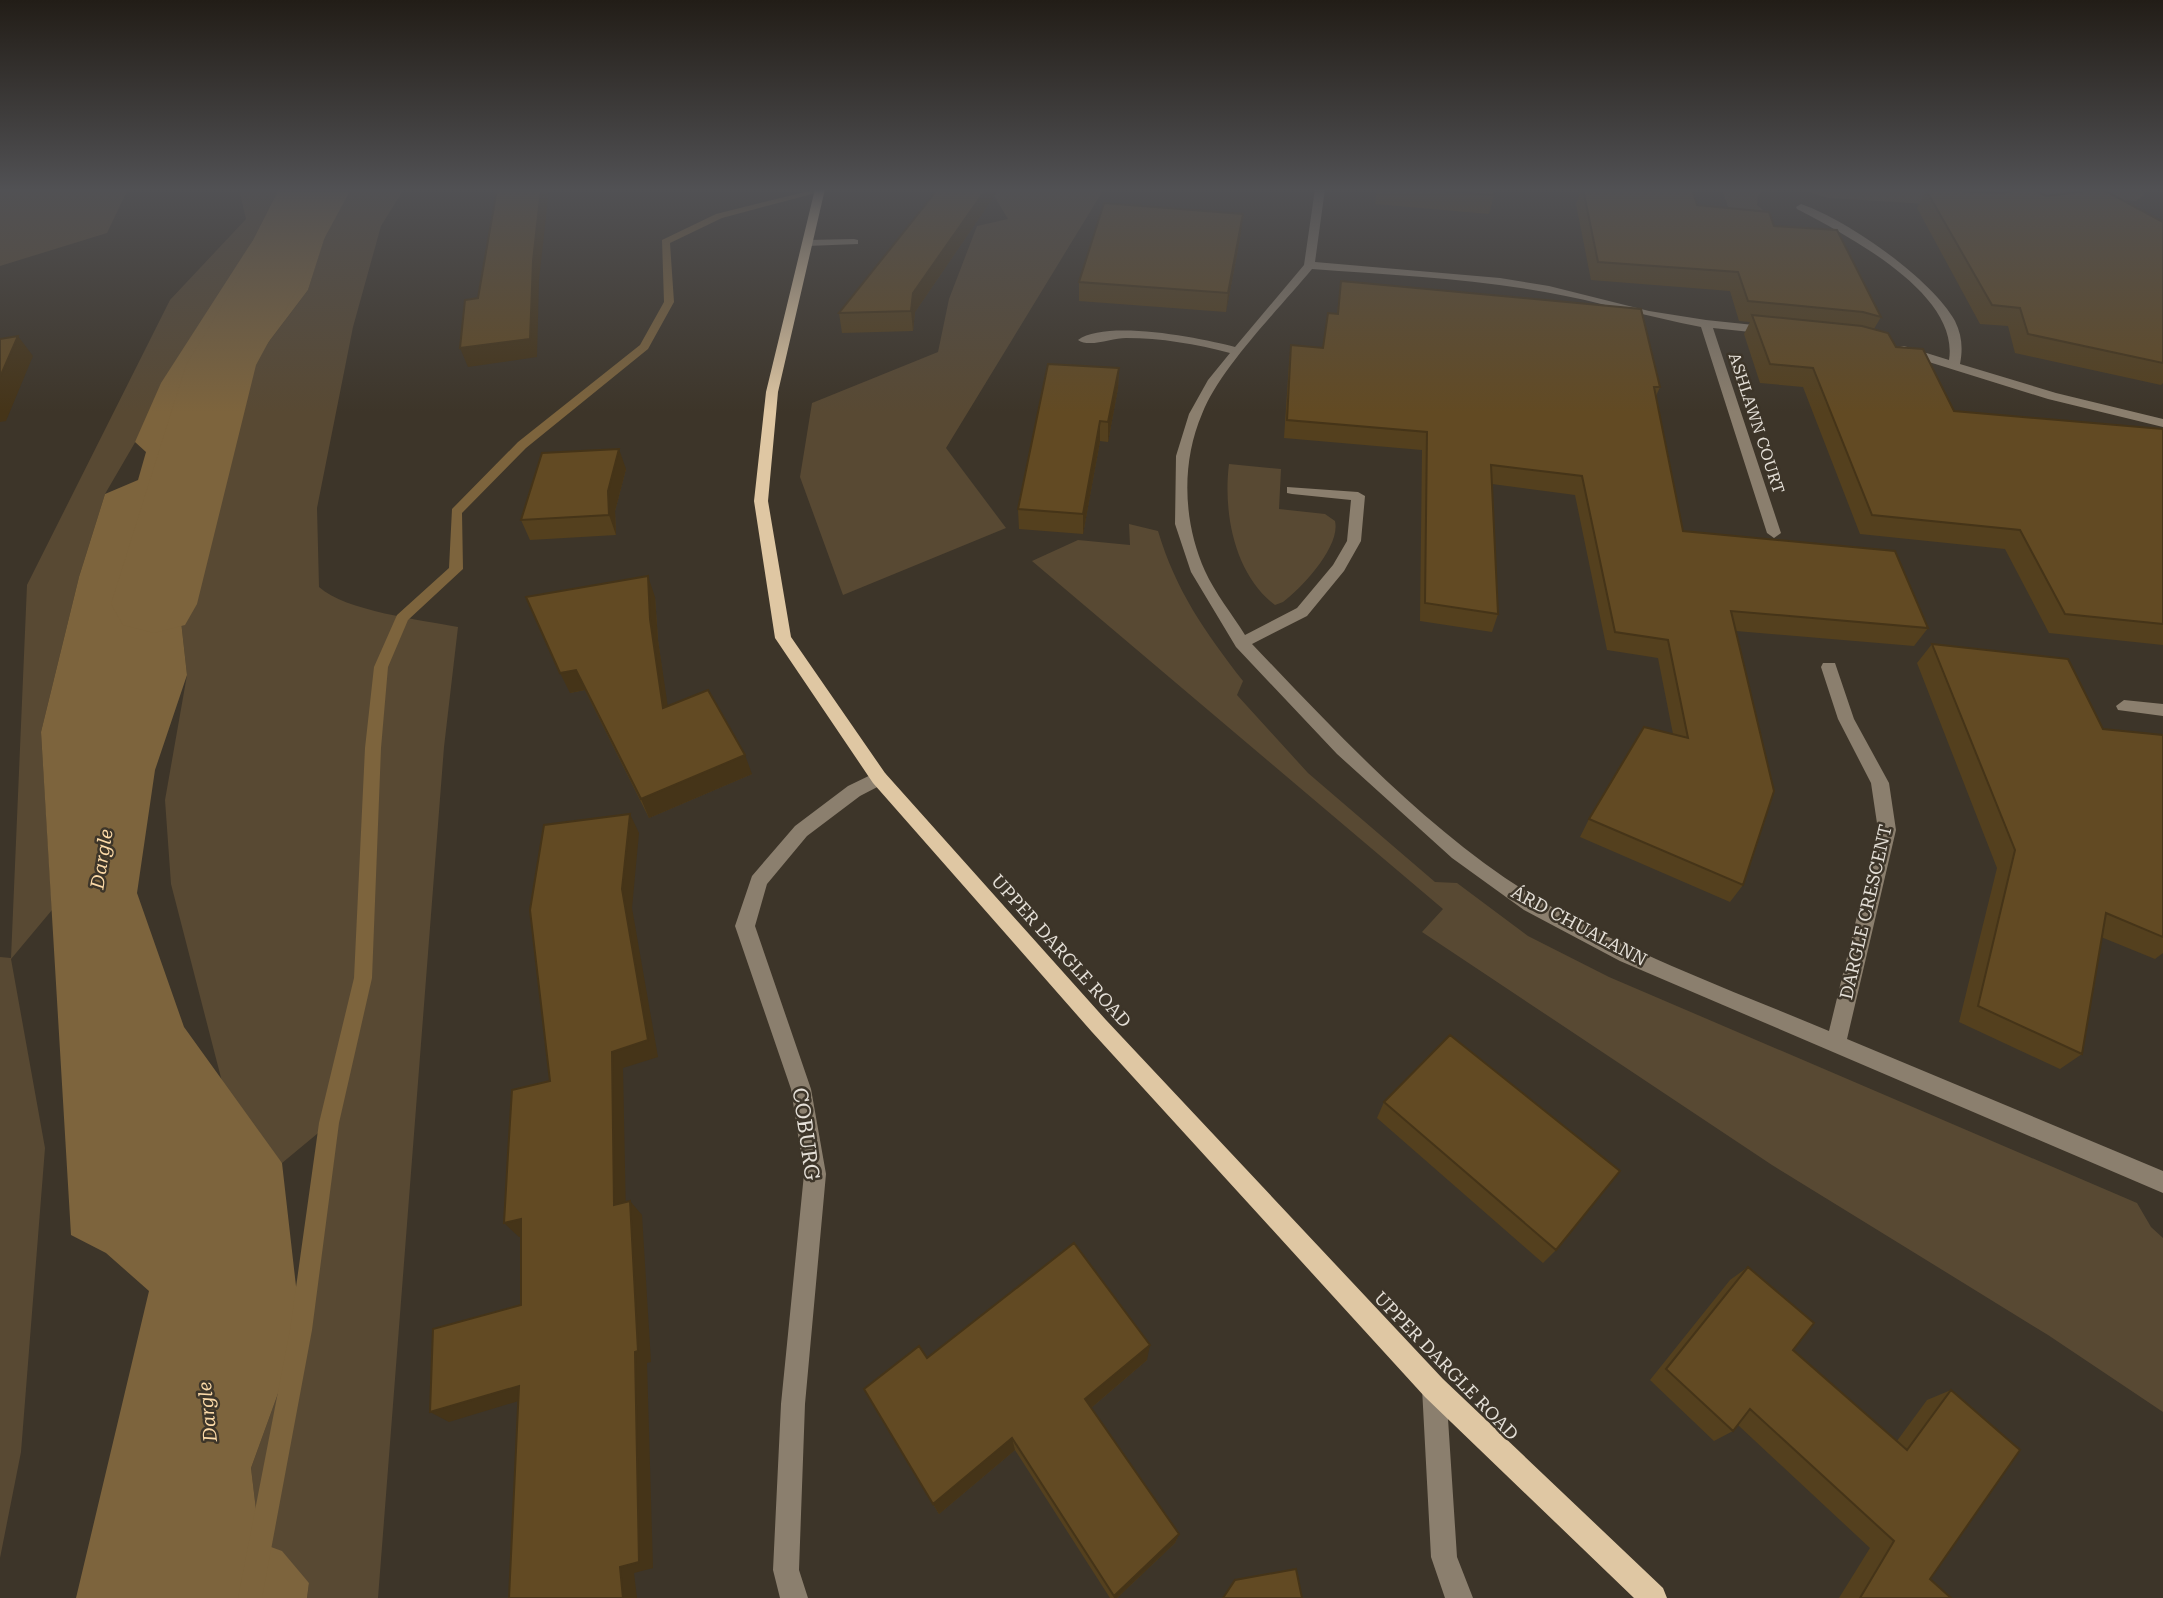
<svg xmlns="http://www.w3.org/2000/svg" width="2163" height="1598" font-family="'Roboto Serif',serif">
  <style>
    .green { fill: #584933 }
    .water { fill: #7d643d }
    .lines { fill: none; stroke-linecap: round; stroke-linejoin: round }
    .stream { fill: #7d643d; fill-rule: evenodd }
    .river { fill: #7d643d; fill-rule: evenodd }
    .minor { fill: #8b7f6e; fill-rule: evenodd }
    .major { fill: #dfc7a3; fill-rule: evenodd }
    .wall { fill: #54401e }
    .shaded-wall { fill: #453418 }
    .building { fill: #624a23; stroke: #453418; stroke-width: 2 }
    .labels { text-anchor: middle; stroke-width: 5; stroke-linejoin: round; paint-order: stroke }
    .far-street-label { font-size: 16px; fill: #e4dfd7; stroke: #3d3529 }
    .street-label { font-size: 18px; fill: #e4dfd7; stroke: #3d3529 }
    .water-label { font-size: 19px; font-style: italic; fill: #fcdaa8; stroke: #3d3529 }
    .near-street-label { font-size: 21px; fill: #e4dfd7; stroke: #3d3529 }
  </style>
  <rect width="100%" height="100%" fill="#3d3529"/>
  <path class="green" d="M 0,189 L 128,189 L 107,233 L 0,266 Z
    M 239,189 L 279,189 L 253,240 L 105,494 L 79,577 L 41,732 L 52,910 L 11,959 L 45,1148 L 21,1452 L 0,1558 L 0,957 L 11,958 L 27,585 L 170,300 L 246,219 Z
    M 339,189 L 404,189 L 381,226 L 353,327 L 317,508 L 319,587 C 345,611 422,620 458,627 L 444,747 L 378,1598 L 307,1598 L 309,1583 L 260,1544 L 251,1468 L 301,1330 L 329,1124 L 282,1163 L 227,1101 L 171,884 L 165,800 L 187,675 L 179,603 L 230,415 L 261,352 L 308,290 Z
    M 990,189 L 1104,189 L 946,448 L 1006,528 L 843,595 L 800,477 L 812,403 L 938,352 L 949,299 L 977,226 L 1008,219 Z
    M 1722,189 L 1765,189 L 1758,196 L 1757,205 L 1770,216 L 1730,213 Z
    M 1800,189 L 2141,189 L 2144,195 L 2136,201 L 2055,194 L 1992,208 L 1828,198 Z
    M 1229,464 L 1281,469 L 1279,509 L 1325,514 L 1335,521 C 1341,546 1302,588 1283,602 L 1275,605 C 1234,574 1223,512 1229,464 Z
    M 1129,524 L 1158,531 C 1176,591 1205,632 1243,681 L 1237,695 L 1308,773 L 1435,882 L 1457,883 L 1528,936 L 1609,977 L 2137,1203 L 2151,1227 L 2163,1238 L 2163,1412 L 2048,1335 L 1772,1165 L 1422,932 L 1443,909 L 1032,561 L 1078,540 L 1130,545 Z"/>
  <path class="water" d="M 279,189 L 340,189 L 308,290 L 261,352 L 230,415 L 182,456 L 183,465 L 213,485 L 179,603 L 187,675 L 155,770 L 137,893 L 184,1027 L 282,1163 L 301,1330 L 251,1468 L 260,1543 L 282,1551 L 309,1583 L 307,1598 L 76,1598 L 149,1291 L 106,1253 L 71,1235 L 41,732 L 79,577 L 105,494 L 138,480 L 146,452 L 135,442 L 161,383 L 253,240 Z"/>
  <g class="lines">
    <path class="stream" d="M 817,189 L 831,189 L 722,218 L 670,243 L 674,302 L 648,349 L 526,448 L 462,513 L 463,569 L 408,620 L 388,667 L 381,748 L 372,978 L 339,1123 L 312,1330 L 262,1598 L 238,1598 L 290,1330 L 319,1123 L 354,978 L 365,748 L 374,667 L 397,615 L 449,568 L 452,509 L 518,442 L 640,345 L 664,302 L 662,240 L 716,214 Z"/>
    <path class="river" d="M 293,189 L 351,189 L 256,365 L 197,604 L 185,625 L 154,633 L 123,625 L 111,604 L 186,365 Z"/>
    <path class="minor" d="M 1315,189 L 1325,189 L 1315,262 L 1500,278 L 1549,286 L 1649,311 L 1706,320 L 1773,327 L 1775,330 L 1769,334 L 1713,328 L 1781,533 L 1774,538 L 1767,533 L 1701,327 C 1648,317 1597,301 1545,292 C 1468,278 1390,275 1312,269 C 1279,309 1220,368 1202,414 C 1181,463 1183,522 1205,571 C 1215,593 1232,614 1245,635 L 1297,608 L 1333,565 L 1347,541 L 1351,500 L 1292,494 L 1287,493 L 1287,487 L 1358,492 L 1365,496 L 1361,541 L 1344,571 L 1307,616 L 1252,644 C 1339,735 1430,834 1538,899 C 1629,953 1731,990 1829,1031 L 1878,830 L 1871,783 L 1838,719 L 1821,667 L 1823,663 L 1835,663 L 1854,719 L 1889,783 L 1896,830 L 1847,1039 L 2163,1171 L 2163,1193 L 1620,961 L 1524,910 L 1452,858 L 1337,754 L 1236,647 L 1191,572 L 1175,524 L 1176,456 L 1189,414 L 1208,380 L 1230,353 C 1196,344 1161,338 1126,338 C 1112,338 1089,348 1078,340 C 1106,319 1202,338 1235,347 L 1304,265 Z
      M 1801,204 C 1846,219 1932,279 1955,321 C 1962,335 1963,349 1960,364 L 2056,393 L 2163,419 L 2163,427 L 2048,399 L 1900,353 L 1900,347 L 1904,346 L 1949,360 C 1960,293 1846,235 1797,209 L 1796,207 Z
      M 854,239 L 858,240 L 858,244 L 807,246 L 802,243 L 807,240 Z
      M 2124,700 L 2163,704 L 2163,716 L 2118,710 L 2116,706 Z
      M 879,771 L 885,773 L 888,778 L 885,783 L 860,796 L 807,836 L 767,884 L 755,926 L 811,1089 L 826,1174 L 805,1404 L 799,1570 L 808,1598 L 780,1598 L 773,1570 L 781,1404 L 804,1174 L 791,1089 L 735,926 L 752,876 L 795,826 L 848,786 Z
      M 1434,1376 L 1443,1379 L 1446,1388 L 1457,1557 L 1473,1598 L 1445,1598 L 1431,1557 L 1422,1388 L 1425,1379 Z"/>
    <path class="major" d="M 815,189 L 825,189 L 778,392 L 768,501 L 791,637 L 885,773 L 1106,1020 L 1443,1379 L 1663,1588 L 1667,1598 L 1634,1598 L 1425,1397 L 1092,1032 L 873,783 L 775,638 L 754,501 L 766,392 Z"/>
  </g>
  <path class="wall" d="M 938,189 L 999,189 L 915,312 L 913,331 L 842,333 L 839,313 Z
    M 1377,189 L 1494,189 L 1494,195 L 1489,214 L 1375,204 Z
    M 1581,189 L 1615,189 L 1638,190 L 1637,189 L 1692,189 L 1697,205 L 1774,226 L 1881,317 L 1874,329 L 1896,347 L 1954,411 L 2163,429 L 2163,645 L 2049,633 L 2005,549 L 1860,534 L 1803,387 L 1760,383 L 1744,334 L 1750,322 L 1739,321 L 1730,291 L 1591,280 L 1576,204 Z
    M 1926,190 L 2047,196 L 2163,222 L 2163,383 L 2161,385 L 2015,353 L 2008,326 L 1980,324 L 1917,208 Z
    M 1241,233 L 1226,312 L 1079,301 L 1079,282 Z
    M 1341,281 L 1660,387 L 1656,396 L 1683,531 L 1928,628 L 1914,646 L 1736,631 L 1743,885 L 1730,902 L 1580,837 L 1589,819 L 1673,734 L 1658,658 L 1607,650 L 1575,495 L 1492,484 L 1498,614 L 1492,632 L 1420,621 L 1422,450 L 1284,438 L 1289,363 L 1291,345 L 1323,348 L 1337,314 Z
    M 1119,368 L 1118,388 L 1108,442 L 1100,441 L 1083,534 L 1019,529 L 1018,509 Z
    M 626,469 L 615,511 L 616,535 L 530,540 L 521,520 Z
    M 655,597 L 658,640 L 667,706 L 752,774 L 649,818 L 585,690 L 570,693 Z
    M 1932,644 L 2103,729 L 2163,735 L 2163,953 L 2155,959 L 2101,937 L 2082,1054 L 2060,1069 L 1959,1022 L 1997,868 L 1917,663 Z
    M 1384,1102 L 1556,1250 L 1543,1263 L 1377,1118 Z
    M 1748,1267 L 1793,1350 L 1897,1441 L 1927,1400 L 1951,1390 L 1930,1579 L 1951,1598 L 1839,1598 L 1870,1548 L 1738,1425 L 1733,1431 L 1714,1441 L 1650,1380 L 1730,1280 Z
    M 927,1358 L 1147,1360 L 1091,1408 L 1179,1534 L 1175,1543 L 1117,1598 L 1110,1598 L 1015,1450 L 939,1514 L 864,1389 Z"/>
  <path class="shaded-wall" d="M 541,189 L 549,189 L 549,190 L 539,280 L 537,357 L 468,367 L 460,348 L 533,261 Z
    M 986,189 L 999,189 L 915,312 L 913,331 L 911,311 L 913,293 Z
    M 1243,214 L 1241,233 L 1226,312 L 1228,293 Z
    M 18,336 L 33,356 L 6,421 L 0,422 L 0,377 Z
    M 1119,368 L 1118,388 L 1108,442 L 1108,422 Z
    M 1100,421 L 1100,441 L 1083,534 L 1083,514 Z
    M 619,449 L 626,469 L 615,511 L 616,535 L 609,515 L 608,491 Z
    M 648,576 L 655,597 L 658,640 L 671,728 L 663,708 L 650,619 Z
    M 576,670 L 585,690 L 570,693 L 560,673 Z
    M 745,755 L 752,774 L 649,818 L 641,799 Z
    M 630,814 L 639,833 L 632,908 L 658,1057 L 623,1068 L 626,1219 L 614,1205 L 612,1052 L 622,889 Z
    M 630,1201 L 642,1215 L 651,1362 L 647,1363 L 653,1568 L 634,1573 L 637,1598 L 623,1598 L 620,1567 Z
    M 521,1219 L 535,1233 L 519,1237 L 504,1223 Z
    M 1150,1345 L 1147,1360 L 1085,1413 L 1085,1399 Z
    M 519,1386 L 535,1396 L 449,1422 L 430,1412 Z
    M 1012,1438 L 1015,1450 L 939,1514 L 933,1504 Z
    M 1179,1534 L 1175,1543 L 1117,1598 L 1114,1598 L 1114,1596 Z"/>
  <path class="building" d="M 497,189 L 541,189 L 533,261 L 530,339 L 460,348 L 465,300 L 478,298 Z
    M 938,189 L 986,189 L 913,293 L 911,311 L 839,313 Z
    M 1412,189 L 1494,189 L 1494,195 Z
    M 1583,189 L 1615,189 L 1650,191 L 1649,189 L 1692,189 L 1697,205 L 1769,212 L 1774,226 L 1837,230 L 1881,317 L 1863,312 L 1748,301 L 1738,272 L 1598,262 Z
    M 2026,189 L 2032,189 L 2047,196 L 2102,189 L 2163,222 L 2163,363 L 2028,334 L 2020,308 L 1992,305 L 1926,190 L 2002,193 Z
    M 1104,203 L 1243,214 L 1228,293 L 1079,282 Z
    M 1341,281 L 1641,309 L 1660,387 L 1654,387 L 1683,531 L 1895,551 L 1928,628 L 1731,611 L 1774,791 L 1743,885 L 1589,819 L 1644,727 L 1688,738 L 1668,640 L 1615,632 L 1582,476 L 1491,465 L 1498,614 L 1425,603 L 1427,432 L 1287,420 L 1291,345 L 1323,348 L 1328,313 L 1338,314 Z
    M 1752,315 L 1862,326 L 1888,333 L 1896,347 L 1923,349 L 1954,411 L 2163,429 L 2163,624 L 2065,614 L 2020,530 L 1872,515 L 1813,368 L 1770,364 Z
    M 18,336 L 0,377 L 0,339 Z
    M 1048,364 L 1119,368 L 1108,422 L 1100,421 L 1083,514 L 1018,509 Z
    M 619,449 L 608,491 L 609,515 L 521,520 L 542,453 Z
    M 648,576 L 650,619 L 663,708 L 708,690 L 745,755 L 641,799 L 576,670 L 560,673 L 526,597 Z
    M 1932,644 L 2068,659 L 2103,729 L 2163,735 L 2163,937 L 2106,913 L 2082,1054 L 1978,1006 L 2015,850 Z
    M 630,814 L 622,889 L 648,1040 L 612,1052 L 613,1129 L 614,1205 L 630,1201 L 638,1351 L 635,1352 L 639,1562 L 620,1567 L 623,1598 L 509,1598 L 519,1386 L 430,1412 L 433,1329 L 521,1305 L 521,1219 L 504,1223 L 508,1154 L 512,1090 L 550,1081 L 530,910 L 544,825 Z
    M 1450,1035 L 1620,1171 L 1556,1250 L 1384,1102 Z
    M 1074,1243 L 1150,1345 L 1085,1399 L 1179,1534 L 1114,1596 L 1012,1438 L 933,1504 L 864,1389 L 919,1346 L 927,1358 Z
    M 1748,1267 L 1814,1323 L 1793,1350 L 1907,1450 L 1951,1390 L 2020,1450 L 1930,1579 L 1951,1598 L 1860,1598 L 1894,1541 L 1750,1409 L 1733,1431 L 1666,1369 Z
    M 1296,1569 L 1302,1598 L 1223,1598 L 1235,1580 Z"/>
  <linearGradient id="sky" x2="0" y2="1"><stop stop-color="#221d17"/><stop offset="0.46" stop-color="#515154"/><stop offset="1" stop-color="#515154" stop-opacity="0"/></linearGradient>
  <rect width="2163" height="412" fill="url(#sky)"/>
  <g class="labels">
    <g class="far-street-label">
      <text transform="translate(1757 423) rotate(72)" y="6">ASHLAWN COURT</text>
    </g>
    <g class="street-label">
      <text transform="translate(1866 912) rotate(-77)" y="6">DARGLE CRESCENT</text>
      <text transform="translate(1579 926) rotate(28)" y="6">ÁRD CHUALANN</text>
      <text transform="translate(1061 951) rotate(48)" y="6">UPPER DARGLE ROAD</text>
      <text transform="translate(1446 1366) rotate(46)" y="6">UPPER DARGLE ROAD</text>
    </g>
    <g class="water-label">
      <text transform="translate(101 859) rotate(-81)" y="7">Dargle</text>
      <text transform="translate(207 1412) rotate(-96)" y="7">Dargle</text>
    </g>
    <g class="near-street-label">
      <text transform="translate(806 1134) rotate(82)" y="7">COBURG</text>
    </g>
  </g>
</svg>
